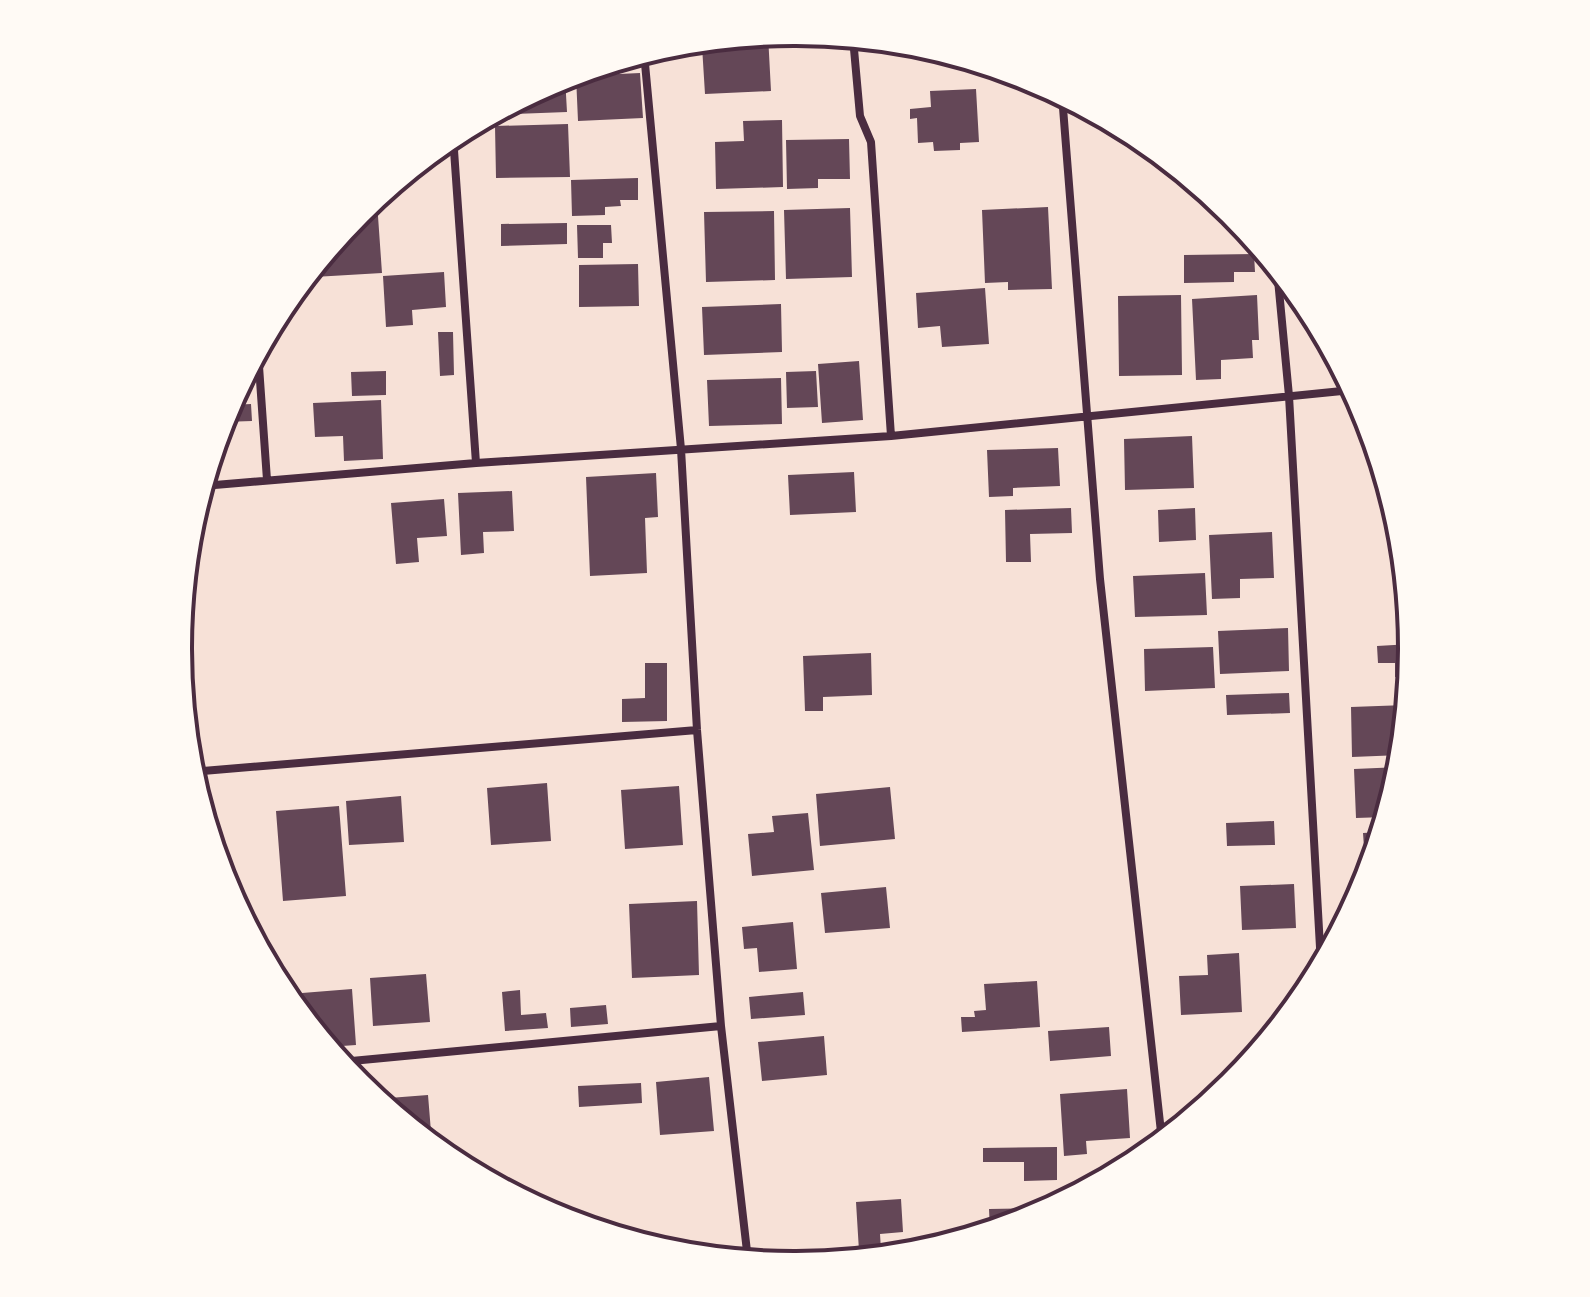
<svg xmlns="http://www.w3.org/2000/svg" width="1590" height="1297" font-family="Mulish,sans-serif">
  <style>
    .building { fill: #644757 }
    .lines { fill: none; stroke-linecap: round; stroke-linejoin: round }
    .minor { stroke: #4a2c40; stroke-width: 8 }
    .rim { fill: none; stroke: #4a2c40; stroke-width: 4 }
  </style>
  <rect width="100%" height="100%" fill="#f7e1d7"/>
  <path class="building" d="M 768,35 L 771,91 L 705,94 L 702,46 L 727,45 L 727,39 Z
    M 640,73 L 643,118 L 578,121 L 576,76 Z
    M 565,77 L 567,112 L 491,115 L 560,79 Z
    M 976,89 L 979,142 L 960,143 L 960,150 L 934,151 L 933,142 L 918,143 L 917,118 L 910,119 L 910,109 L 931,107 L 930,91 Z
    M 782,120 L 783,187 L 716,189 L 715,142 L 744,141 L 743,121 Z
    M 568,124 L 570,177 L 496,178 L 495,126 Z
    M 849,139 L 850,179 L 818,179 L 818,188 L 787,189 L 786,140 Z
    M 638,178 L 638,200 L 620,200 L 621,206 L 605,207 L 605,215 L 572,216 L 571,180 Z
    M 372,202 L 377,202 L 382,273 L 314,277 L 314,268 Z
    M 1048,207 L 1052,289 L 1008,290 L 1008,282 L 985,283 L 982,210 Z
    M 850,208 L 852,277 L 786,279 L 784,210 Z
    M 774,211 L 775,280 L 706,282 L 704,212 Z
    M 567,223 L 567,244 L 501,246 L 501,224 Z
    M 577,225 L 611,225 L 612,243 L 603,243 L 603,258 L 578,258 Z
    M 1254,254 L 1255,272 L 1234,272 L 1234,282 L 1184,283 L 1184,255 Z
    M 638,264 L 639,306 L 579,307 L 579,265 Z
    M 444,272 L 446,307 L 412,310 L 413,325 L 386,327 L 383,276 Z
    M 985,288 L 989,344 L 942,347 L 940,326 L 918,328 L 916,293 Z
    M 1181,295 L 1182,375 L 1119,376 L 1118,296 Z
    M 1257,295 L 1259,340 L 1252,340 L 1253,358 L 1221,360 L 1221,379 L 1196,380 L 1192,299 Z
    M 781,304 L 782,352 L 704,355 L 702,307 Z
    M 438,332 L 453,332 L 454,375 L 440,376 Z
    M 859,361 L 863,420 L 822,423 L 818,364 Z
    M 386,371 L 386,395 L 352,396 L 351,372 Z
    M 816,371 L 818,407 L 787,408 L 786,372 Z
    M 781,378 L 782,424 L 709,426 L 707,380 Z
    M 381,400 L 383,459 L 344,461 L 343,436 L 315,437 L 313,403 Z
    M 251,404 L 252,421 L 223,422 L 230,405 Z
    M 1192,436 L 1194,488 L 1125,490 L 1124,439 Z
    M 1058,448 L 1060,486 L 1013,488 L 1013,496 L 989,497 L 987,450 Z
    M 854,472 L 856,512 L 790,515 L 788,475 Z
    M 656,473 L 658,517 L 645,518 L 647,573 L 590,576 L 586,477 Z
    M 512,491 L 514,531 L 483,532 L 484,553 L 461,555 L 458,493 Z
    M 444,499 L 447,536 L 417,538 L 419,562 L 396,564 L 391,503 Z
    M 1071,508 L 1072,533 L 1030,534 L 1031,562 L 1006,562 L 1005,510 Z
    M 1195,508 L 1196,540 L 1159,542 L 1158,510 Z
    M 1272,532 L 1274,578 L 1240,579 L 1240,598 L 1212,599 L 1209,535 Z
    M 1205,573 L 1207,615 L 1135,617 L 1133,576 Z
    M 1288,628 L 1289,671 L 1220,674 L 1218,631 Z
    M 1411,644 L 1409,676 L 1395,677 L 1395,663 L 1378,663 L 1377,646 Z
    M 1213,647 L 1215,688 L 1145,691 L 1144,649 Z
    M 871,653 L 872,695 L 823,697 L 823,711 L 805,711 L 803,656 Z
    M 645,663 L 667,663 L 667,721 L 622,722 L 622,699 L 645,698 Z
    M 1289,693 L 1290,713 L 1227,715 L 1226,695 Z
    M 1406,705 L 1401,755 L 1352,757 L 1351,707 Z
    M 1400,767 L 1385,817 L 1356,818 L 1354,769 Z
    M 547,783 L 551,841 L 491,845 L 487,788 Z
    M 679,786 L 683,845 L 625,849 L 621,790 Z
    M 890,787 L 895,839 L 820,846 L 816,794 Z
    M 401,796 L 404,842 L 349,845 L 346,801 Z
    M 339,806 L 346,896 L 283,901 L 276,811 Z
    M 808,813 L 814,870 L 752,876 L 748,834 L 774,832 L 772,816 Z
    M 1274,821 L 1275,845 L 1227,846 L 1226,823 Z
    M 1380,832 L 1372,861 L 1365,862 L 1363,833 Z
    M 1294,884 L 1296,928 L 1242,930 L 1240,886 Z
    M 886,887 L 890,928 L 825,933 L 821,893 Z
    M 697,901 L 699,975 L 632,978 L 629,904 Z
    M 793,922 L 797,969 L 759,972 L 757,948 L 744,949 L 742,927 Z
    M 1239,953 L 1242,1012 L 1181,1015 L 1179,976 L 1208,975 L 1207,955 Z
    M 426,974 L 430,1022 L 373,1026 L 370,978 Z
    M 1037,981 L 1040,1027 L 962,1032 L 961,1017 L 975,1017 L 974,1011 L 986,1010 L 984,984 Z
    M 352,989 L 356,1045 L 328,1047 L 304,1017 L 302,993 Z
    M 520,990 L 521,1015 L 546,1013 L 548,1028 L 505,1031 L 502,992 Z
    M 803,992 L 805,1015 L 751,1019 L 749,997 Z
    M 606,1005 L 608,1024 L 571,1027 L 570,1008 Z
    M 1109,1027 L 1111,1056 L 1050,1061 L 1048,1031 Z
    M 824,1036 L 827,1075 L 762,1081 L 758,1042 Z
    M 709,1077 L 714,1131 L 660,1135 L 656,1082 Z
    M 641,1083 L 642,1103 L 579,1107 L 578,1086 Z
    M 1127,1089 L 1130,1138 L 1086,1141 L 1087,1154 L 1064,1156 L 1060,1094 Z
    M 428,1095 L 432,1144 L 376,1099 Z
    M 1057,1147 L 1057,1180 L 1024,1181 L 1024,1162 L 983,1162 L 983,1148 Z
    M 901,1199 L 903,1232 L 880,1234 L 881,1250 L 859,1251 L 856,1202 Z
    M 1049,1208 L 1030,1218 L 990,1231 L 989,1209 Z"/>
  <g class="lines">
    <path class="minor" d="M 853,38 L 860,116 L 871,142 L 891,436
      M 644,53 L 681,449 L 697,730 L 721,1026 L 748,1260
      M 1062,95 L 1100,579 L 1162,1141
      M 453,136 L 476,463
      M 1277,269 L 1289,396 L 1321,965
      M 258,352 L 267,480
      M 203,486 L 476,463 L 891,436 L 1352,390
      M 191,772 L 697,730
      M 341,1062 L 721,1026"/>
  </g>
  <path d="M0 0H1590V1297H0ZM794 46H796A602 602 0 0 1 1398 648V649A602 602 0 0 1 796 1251H794A602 602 0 0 1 192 649V648A602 602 0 0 1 794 46Z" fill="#fffaf5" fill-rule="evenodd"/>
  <path class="rim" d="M794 46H796A602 602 0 0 1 1398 648V649A602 602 0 0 1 796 1251H794A602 602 0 0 1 192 649V648A602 602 0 0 1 794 46Z"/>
</svg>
